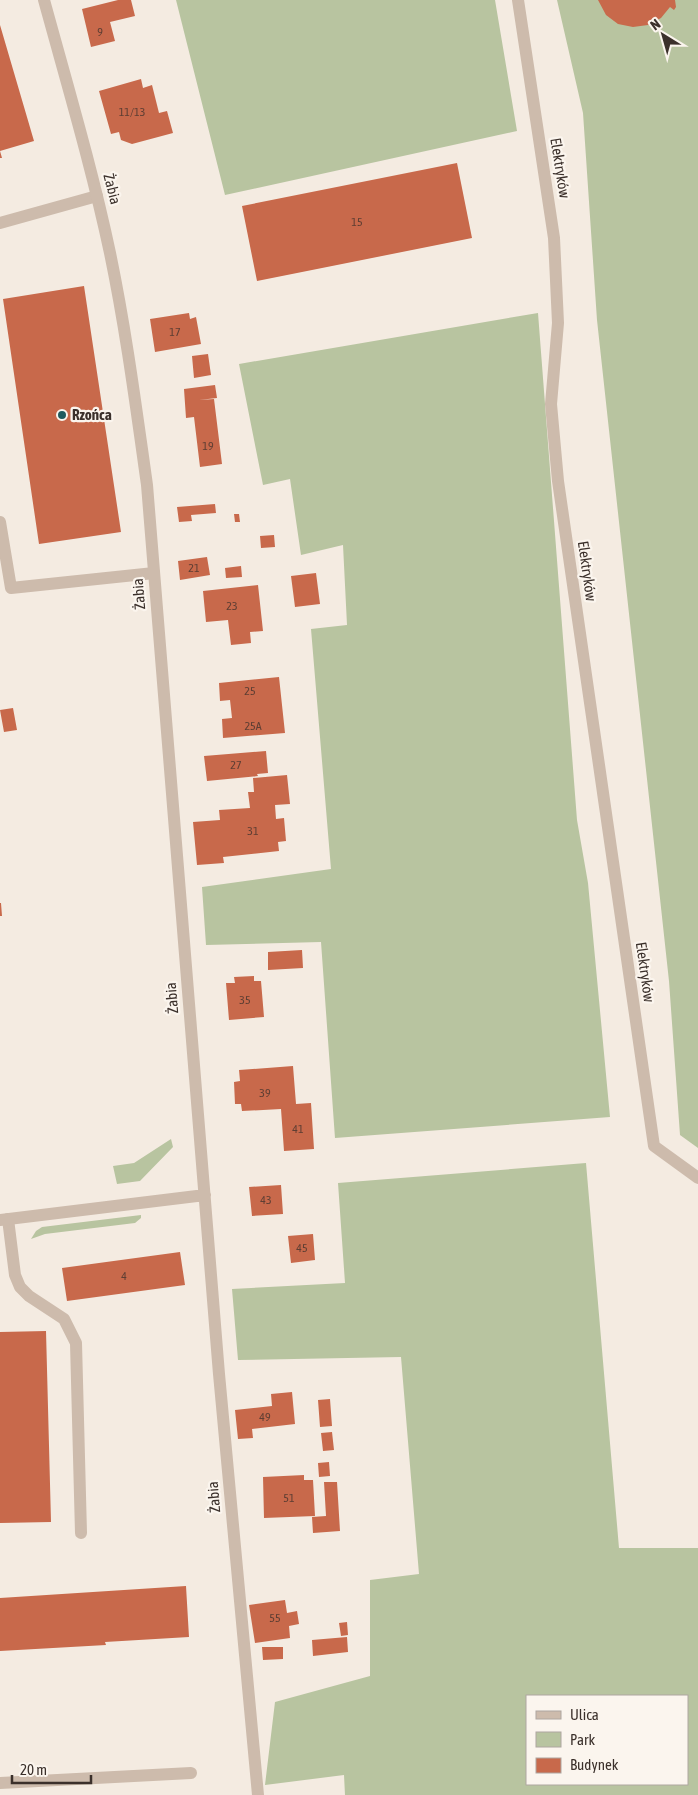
<svg xmlns="http://www.w3.org/2000/svg" width="698" height="1795" font-family="'Asap Condensed',sans-serif">
  <style>
    .green { fill: #b8c4a0; fill-rule: evenodd }
    .building { fill: #c8694b }
    .lines { fill: none; stroke-linecap: round; stroke-linejoin: round }
    .lane { stroke: #cdbbac; stroke-width: 12 }
    .street { stroke: #cdbbac; stroke-width: 12 }
    .poi-dot { fill: #1f5a5e; stroke: #fbf5ee; stroke-width: 2 }
    .labels { text-anchor: middle; stroke-width: 4.5; stroke-linejoin: round; paint-order: stroke }
    .number-label { font-size: 12px; fill: #5e3e33 }
    .street-label { font-size: 15px; fill: #3b302b; stroke: #fbf5ee }
    .poi-label { font-size: 15px; font-weight: bold; fill: #3b302b; stroke: #fbf5ee; text-anchor: start }
  </style>
  <rect width="100%" height="100%" fill="#f4ebe1"/>
  <path class="green" d="M 176,0 L 495,0 L 517,131 L 225,195 Z
    M 557,0 L 698,0 L 698,1148 L 680,1135 L 669,981 L 597,320 L 583,113 Z
    M 538,313 L 577,820 L 588,883 L 610,1117 L 335,1138 L 321,942 L 206,945 L 202,887 L 331,869 L 311,629 L 347,625 L 343,545 L 301,555 L 290,479 L 263,485 L 239,364 Z
    M 171,1139 L 173,1147 L 140,1181 L 117,1184 L 113,1166 L 134,1163 Z
    M 586,1163 L 619,1548 L 698,1548 L 698,1795 L 345,1795 L 344,1775 L 265,1785 L 275,1702 L 370,1676 L 370,1580 L 419,1574 L 401,1357 L 238,1360 L 232,1289 L 345,1283 L 338,1183 ZM 527,1696 L 687,1696 L 687,1784 L 527,1784 Z
    M 141,1215 L 141,1218 L 135,1223 L 45,1234 L 31,1239 L 36,1231 L 42,1227 Z"/>
  <path class="building" d="M 118,0 L 131,0 L 135,16 L 110,22 L 115,41 L 91,47 L 82,9 Z
    M 598,0 L 675,0 L 676,7 L 674,10 L 670,7 L 661,18 L 648,25 L 633,27 L 618,24 L 606,15 Z
    M 0,25 L 34,141 L 0,151 L 2,158 L 0,158 Z
    M 141,79 L 143,88 L 152,85 L 159,113 L 167,111 L 173,133 L 132,144 L 121,140 L 119,132 L 111,134 L 99,91 Z
    M 457,163 L 472,238 L 257,281 L 242,206 Z
    M 84,286 L 121,532 L 39,544 L 3,299 Z
    M 189,313 L 190,319 L 196,317 L 201,344 L 155,352 L 150,319 Z
    M 208,354 L 211,375 L 194,378 L 192,356 Z
    M 215,385 L 217,398 L 199,400 L 214,399 L 222,464 L 200,467 L 194,417 L 186,418 L 184,389 Z
    M 215,504 L 216,513 L 191,515 L 192,521 L 179,522 L 177,507 Z
    M 234,514 L 239,514 L 240,522 L 235,522 Z
    M 274,535 L 275,547 L 261,548 L 260,536 Z
    M 207,557 L 210,575 L 180,580 L 178,561 Z
    M 241,566 L 242,577 L 226,578 L 225,568 Z
    M 316,573 L 320,604 L 295,607 L 291,576 Z
    M 258,585 L 263,631 L 250,632 L 251,643 L 231,645 L 228,620 L 206,622 L 203,591 Z
    M 279,677 L 285,733 L 223,738 L 222,719 L 232,718 L 230,700 L 220,701 L 219,683 Z
    M 13,708 L 17,730 L 4,732 L 0,710 Z
    M 266,751 L 268,773 L 257,774 L 258,776 L 207,781 L 204,756 Z
    M 287,775 L 290,804 L 275,805 L 276,819 L 284,818 L 286,841 L 278,842 L 279,851 L 223,857 L 224,863 L 197,865 L 193,822 L 220,820 L 219,810 L 250,808 L 248,792 L 254,792 L 253,778 Z
    M 0,903 L 1,903 L 2,916 L 0,916 Z
    M 302,950 L 303,968 L 268,970 L 268,952 Z
    M 254,976 L 254,981 L 261,981 L 264,1017 L 229,1020 L 226,983 L 235,983 L 234,977 Z
    M 293,1066 L 296,1104 L 311,1103 L 314,1149 L 284,1151 L 281,1109 L 242,1111 L 241,1104 L 235,1104 L 234,1082 L 240,1081 L 239,1070 Z
    M 281,1185 L 283,1214 L 252,1216 L 249,1187 Z
    M 313,1234 L 315,1260 L 291,1263 L 288,1236 Z
    M 180,1252 L 185,1285 L 67,1301 L 62,1268 Z
    M 46,1331 L 51,1522 L 0,1523 L 0,1332 Z
    M 292,1392 L 295,1424 L 252,1429 L 253,1438 L 238,1439 L 235,1410 L 272,1406 L 271,1394 Z
    M 330,1399 L 332,1426 L 320,1427 L 318,1400 Z
    M 332,1432 L 334,1450 L 323,1451 L 321,1433 Z
    M 329,1462 L 330,1476 L 319,1477 L 318,1463 Z
    M 304,1475 L 304,1480 L 313,1480 L 315,1516 L 264,1518 L 263,1477 Z
    M 324,1482 L 337,1482 L 340,1531 L 313,1533 L 312,1517 L 326,1516 Z
    M 186,1586 L 189,1637 L 105,1642 L 106,1645 L 0,1651 L 0,1598 Z
    M 285,1600 L 287,1613 L 297,1611 L 299,1624 L 289,1626 L 290,1638 L 255,1643 L 249,1605 Z
    M 347,1622 L 348,1635 L 341,1636 L 339,1623 Z
    M 347,1637 L 348,1652 L 313,1656 L 312,1640 Z
    M 262,1647 L 283,1647 L 283,1659 L 263,1660 Z"/>
  <g class="lines">
    <path class="lane" d="M 0,223 L 97,196
      M 0,522 L 11,588 L 154,573
      M 8,1219 L 15,1275 L 20,1287 L 29,1296 L 64,1319 L 76,1343 L 81,1533
      M 0,1783 L 191,1773"/>
    <path class="street" d="M 44,0 C 67,84 92,168 110,253 C 126,330 136,407 147,485 L 219,1374 L 258,1795
      M 518,0 L 554,238 L 558,323 L 551,404 L 558,481 L 654,1146 L 698,1178
      M 0,1220 L 205,1195"/>
  </g>
  <circle class="poi-dot" cx="62" cy="415" r="5"/>
  <g class="labels">
    <g class="number-label">
      <text x="100" y="36">9</text>
      <text x="132" y="116">11/13</text>
      <text x="357" y="226">15</text>
      <text x="175" y="336">17</text>
      <text x="208" y="450">19</text>
      <text x="194" y="572">21</text>
      <text x="232" y="610">23</text>
      <text x="250" y="695">25</text>
      <text x="253" y="730">25A</text>
      <text x="236" y="769">27</text>
      <text x="253" y="835">31</text>
      <text x="245" y="1004">35</text>
      <text x="265" y="1097">39</text>
      <text x="298" y="1133">41</text>
      <text x="266" y="1204">43</text>
      <text x="302" y="1252">45</text>
      <text x="124" y="1280">4</text>
      <text x="265" y="1421">49</text>
      <text x="289" y="1502">51</text>
      <text x="275" y="1622">55</text>
    </g>
    <g class="street-label">
      <text transform="translate(560 168) rotate(81)" y="5">Elektryków</text>
      <text transform="translate(112 189) rotate(76)" y="5">Żabia</text>
      <text transform="translate(587 571) rotate(82)" y="5">Elektryków</text>
      <text transform="translate(139 594) rotate(-95)" y="5">Żabia</text>
      <text transform="translate(645 972) rotate(82)" y="5">Elektryków</text>
      <text transform="translate(172 998) rotate(-95)" y="5">Żabia</text>
      <text transform="translate(214 1497) rotate(-95)" y="5">Żabia</text>
    </g>
    <g class="poi-label">
      <text x="72" y="420">Rzońca</text>
    </g>
  </g>
  <rect x="526" y="1695" width="162" height="90" fill="#fbf5ee" stroke="#aea6a0"/>
  <rect x="536" y="1711" width="25" height="8" fill="#cdbbac" stroke="#aea6a0"/>
  <text x="570" y="1720" font-size="15" fill="#3b302b">Ulica</text>
  <rect x="536" y="1732" width="25" height="15" fill="#b8c4a0" stroke="#aea6a0"/>
  <text x="570" y="1745" font-size="15" fill="#3b302b">Park</text>
  <rect x="536" y="1758" width="25" height="15" fill="#c8694b" stroke="#aea6a0"/>
  <text x="570" y="1770" font-size="15" fill="#3b302b">Budynek</text>
  <g transform="translate(663 35) rotate(323)" stroke="#fbf5ee" stroke-width="4" paint-order="stroke">
  <path d="M0-4L9 19L0 12L-9 19Z" fill="#3b302b"/>
  <text y="-8" font-size="14" font-weight="bold" text-anchor="middle" fill="#3b302b">N</text>
  </g>
  <path d="M12 1775v8h79v-8" fill="none" stroke="#3b302b" stroke-width="2.5"/>
  <text x="20" y="1775" font-size="15" fill="#3b302b" stroke="#fbf5ee" stroke-width="4" paint-order="stroke">20 m</text>
</svg>
